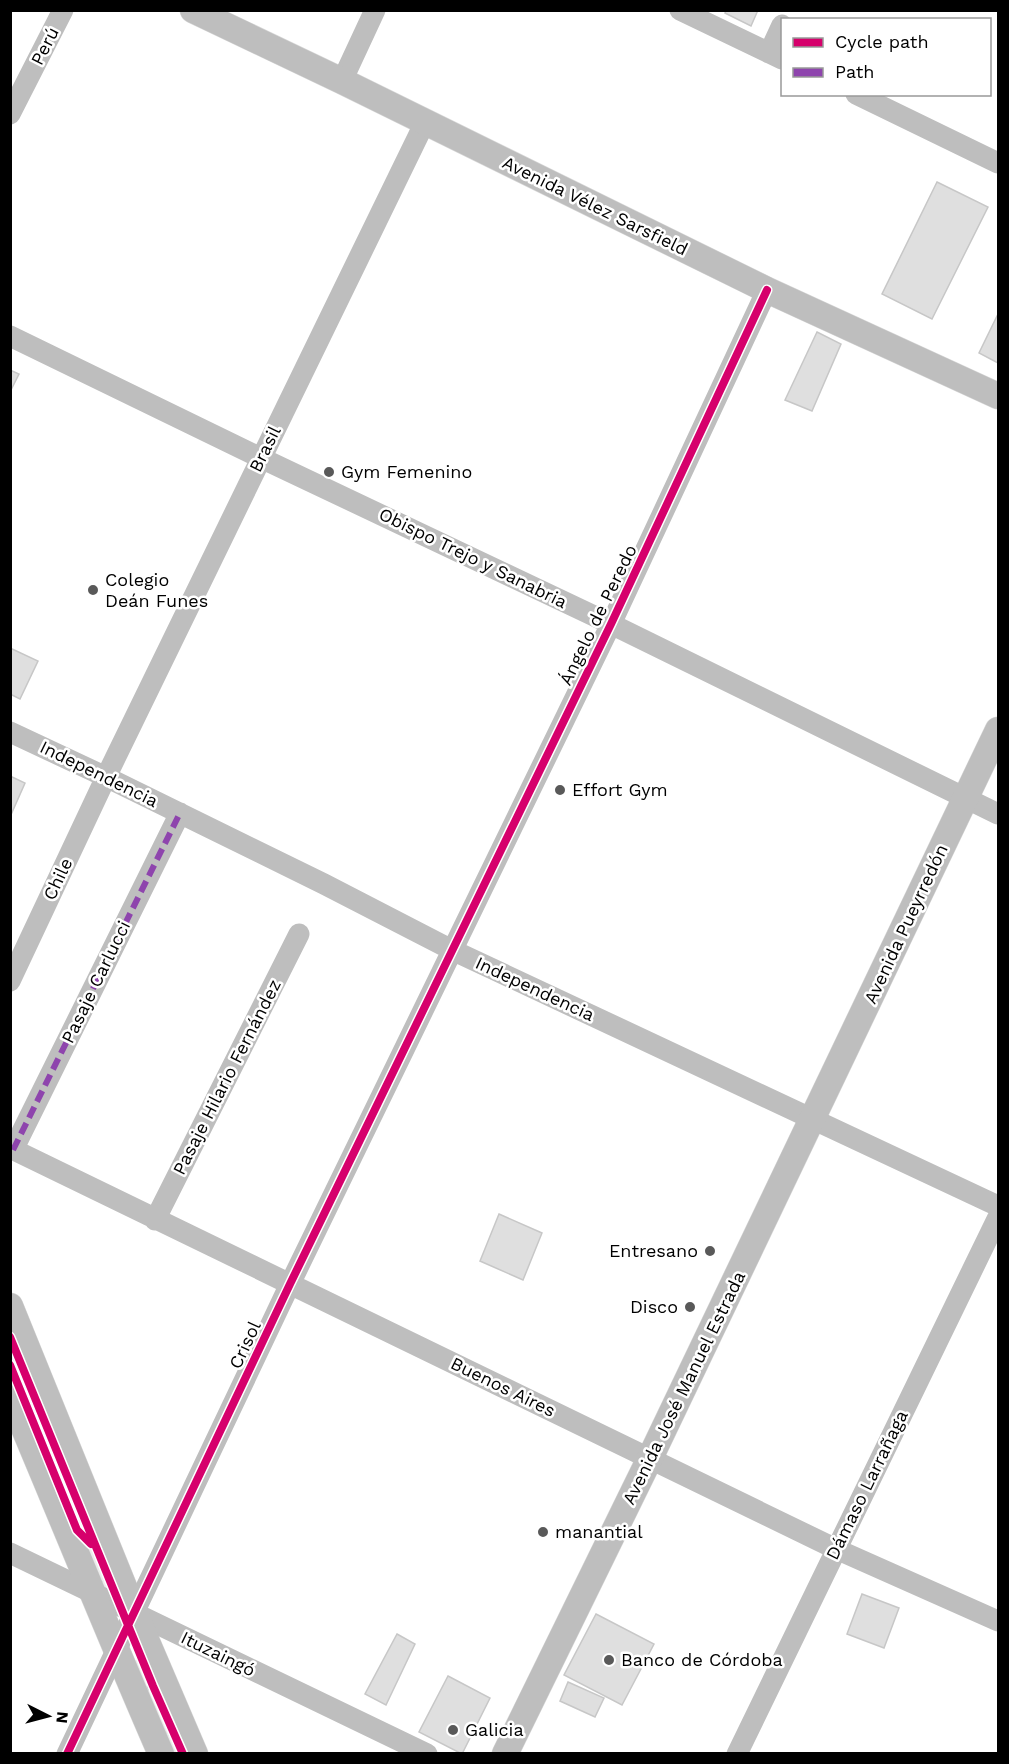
<svg xmlns="http://www.w3.org/2000/svg" width="1009" height="1764" font-family="'Work Sans',sans-serif">
  <style>
    .grass { fill: url(#grass-tufts) }
    .building { fill: #dfdfdf; stroke: #c7c7c7; stroke-width: 1.5 }
    .lines { fill: none; stroke-linecap: round; stroke-linejoin: round }
    .major-casing { stroke: #dbdbdb; stroke-width: 27 }
    .minor { stroke: #bebebe; stroke-width: 21 }
    .major { stroke: #bebebe; stroke-width: 26 }
    .quiet { stroke: #8e44ad; stroke-width: 6; stroke-dasharray: 12 6; stroke-linecap: butt }
    .cycleway-casing { stroke: #fff; stroke-width: 11 }
    .cycleway { stroke: #d6006c; stroke-width: 8 }
    .poi-dot { fill: #595959; stroke: #fff; stroke-width: 2 }
    .labels { text-anchor: middle; stroke-width: 5; stroke-linejoin: round; paint-order: stroke }
    .street-label { font-size: 18px; fill: #000; stroke: #fff }
    .poi-label { font-size: 18px; fill: #000; stroke: #fff; text-anchor: start }
  </style>
  <defs>
    <pattern id="grass-tufts" width="24" height="20" patternUnits="userSpaceOnUse" patternTransform="scale(1.5)"><rect width="24" height="20" fill="#ececec"/><path d="M3 7l-1-3M5 7V3M7 7l1-3M15 17l-1-3M17 17v-4M19 17l1-3" fill="none" stroke="#c9c9c9"/></pattern>
  </defs>
  <rect width="100%" height="100%" fill="#fff"/>
  <path class="grass" d="M 10,1322 L 118,1582 L 111,1593 L 98,1592 L 11,1375 Z
    M 144,1656 L 187,1753 L 167,1753 L 128,1664 Z"/>
  <path class="building" d="M 726,10 L 758,10 L 751,26 L 725,13 Z
    M 937,182 L 988,207 L 932,319 L 882,294 Z
    M 997,316 L 998,317 L 998,363 L 979,353 Z
    M 817,332 L 841,344 L 812,411 L 785,400 Z
    M 10,370 L 19,374 L 10,392 Z
    M 10,648 L 38,661 L 20,699 L 10,694 Z
    M 10,776 L 25,783 L 10,817 Z
    M 499,1214 L 542,1233 L 523,1280 L 480,1261 Z
    M 862,1594 L 899,1608 L 884,1648 L 847,1634 Z
    M 596,1614 L 654,1644 L 622,1705 L 564,1675 Z
    M 397,1634 L 415,1644 L 386,1705 L 365,1694 Z
    M 448,1676 L 490,1698 L 462,1754 L 419,1732 Z
    M 568,1682 L 604,1698 L 595,1717 L 560,1701 Z"/>
  <g class="lines">
    <defs>
      <path id="major" d="M 193,10 L 342,81 L 767,290 L 998,396
        M 10,1306 L 135,1614 L 195,1754
        M 10,1395 C 61,1515 109,1635 161,1754
        M 505,1754 L 650,1458 L 998,730"/>
    </defs>
    <use href="#major" class="major-casing"/>
    <path class="minor" d="M 680,10 L 782,59
      M 769,53 L 782,25
      M 342,81 L 375,10
      M 856,94 L 998,163
      M 10,114 L 63,10
      M 10,336 L 261,458 L 611,624 L 998,814
      M 10,732 L 106,777 L 324,884 L 452,950 L 998,1206
      M 10,981 L 106,777 L 425,122
      M 10,1148 L 836,1549 L 998,1621
      M 13,1150 L 180,813
      M 155,1220 L 299,934
      M 10,1553 L 427,1754
      M 67,1754 L 290,1284 L 611,624 L 767,290
      M 737,1754 L 998,1217"/>
    <use href="#major" class="major"/>
    <path class="quiet" d="M 13,1150 L 180,813"/>
    <defs>
      <path id="cycleway" d="M 10,1337 L 153,1686 L 183,1754
        M 10,1365 L 77,1530 L 91,1544
        M 67,1754 L 290,1284 L 611,624 L 767,290"/>
    </defs>
    <use href="#cycleway" class="cycleway-casing"/>
    <use href="#cycleway" class="cycleway"/>
  </g>
  <g class="poi-dot">
    <circle cx="329" cy="472" r="6"/>
    <circle cx="93" cy="590" r="6"/>
    <circle cx="560" cy="790" r="6"/>
    <circle cx="710" cy="1251" r="6"/>
    <circle cx="690" cy="1307" r="6"/>
    <circle cx="543" cy="1532" r="6"/>
    <circle cx="609" cy="1660" r="6"/>
    <circle cx="453" cy="1730" r="6"/>
  </g>
  <g class="labels">
    <g class="street-label">
      <text transform="translate(45 46) rotate(-63)" y="6">Perú</text>
      <text transform="translate(595 206) rotate(26)" y="6">Avenida Vélez Sarsfield</text>
      <text transform="translate(265 449) rotate(-64)" y="6">Brasil</text>
      <text transform="translate(473 558) rotate(26)" y="6">Obispo Trejo y Sanabria</text>
      <text transform="translate(598 615) rotate(-64)" y="6">Ángelo de Peredo</text>
      <text transform="translate(99 774) rotate(26)" y="6">Independencia</text>
      <text transform="translate(58 879) rotate(-65)" y="6">Chile</text>
      <text transform="translate(906 924) rotate(-65)" y="6">Avenida Pueyrredón</text>
      <text transform="translate(96 982) rotate(-64)" y="6">Pasaje Carlucci</text>
      <text transform="translate(535 989) rotate(25)" y="6">Independencia</text>
      <text transform="translate(227 1077) rotate(-63)" y="6">Pasaje Hilario Fernández</text>
      <text transform="translate(245 1345) rotate(-65)" y="6">Crisol</text>
      <text transform="translate(503 1387) rotate(26)" y="6">Buenos Aires</text>
      <text transform="translate(684 1388) rotate(-64)" y="6">Avenida José Manuel Estrada</text>
      <text transform="translate(867 1485) rotate(-64)" y="6">Dámaso Larrañaga</text>
      <text transform="translate(218 1654) rotate(26)" y="6">Ituzaingó</text>
    </g>
    <g class="poi-label">
      <text x="341" y="478">Gym Femenino</text>
      <text x="105" y="586">Colegio<tspan x="105" dy="21">Deán Funes</tspan></text>
      <text x="572" y="796">Effort Gym</text>
      <text x="698" y="1257" text-anchor="end">Entresano</text>
      <text x="678" y="1313" text-anchor="end">Disco</text>
      <text x="555" y="1538">manantial</text>
      <text x="621" y="1666">Banco de Córdoba</text>
      <text x="465" y="1736">Galicia</text>
    </g>
  </g>
  <rect width="1009" height="1764" fill="none" stroke="#000000" stroke-width="24"/>
  <rect x="781" y="18" width="210" height="78" fill="#ffffff" stroke="#999999" stroke-width="1.5"/>
  <rect x="793" y="38" width="30" height="9" fill="#d6006c" stroke="#999999" stroke-width="1.5"/>
  <text x="835" y="48" font-size="18" fill="#000000">Cycle path</text>
  <rect x="793" y="68" width="30" height="9" fill="#8e44ad" stroke="#999999" stroke-width="1.5"/>
  <text x="835" y="78" font-size="18" fill="#000000">Path</text>
  <g transform="translate(48 1716) rotate(96)" stroke="#ffffff" stroke-width="4.5" paint-order="stroke">
  <path d="M0-4.5L10 22L0 15L-10 22Z" fill="#000000"/>
  <text y="-9" font-size="16" font-weight="bold" text-anchor="middle" fill="#000000">N</text>
  </g>
</svg>
